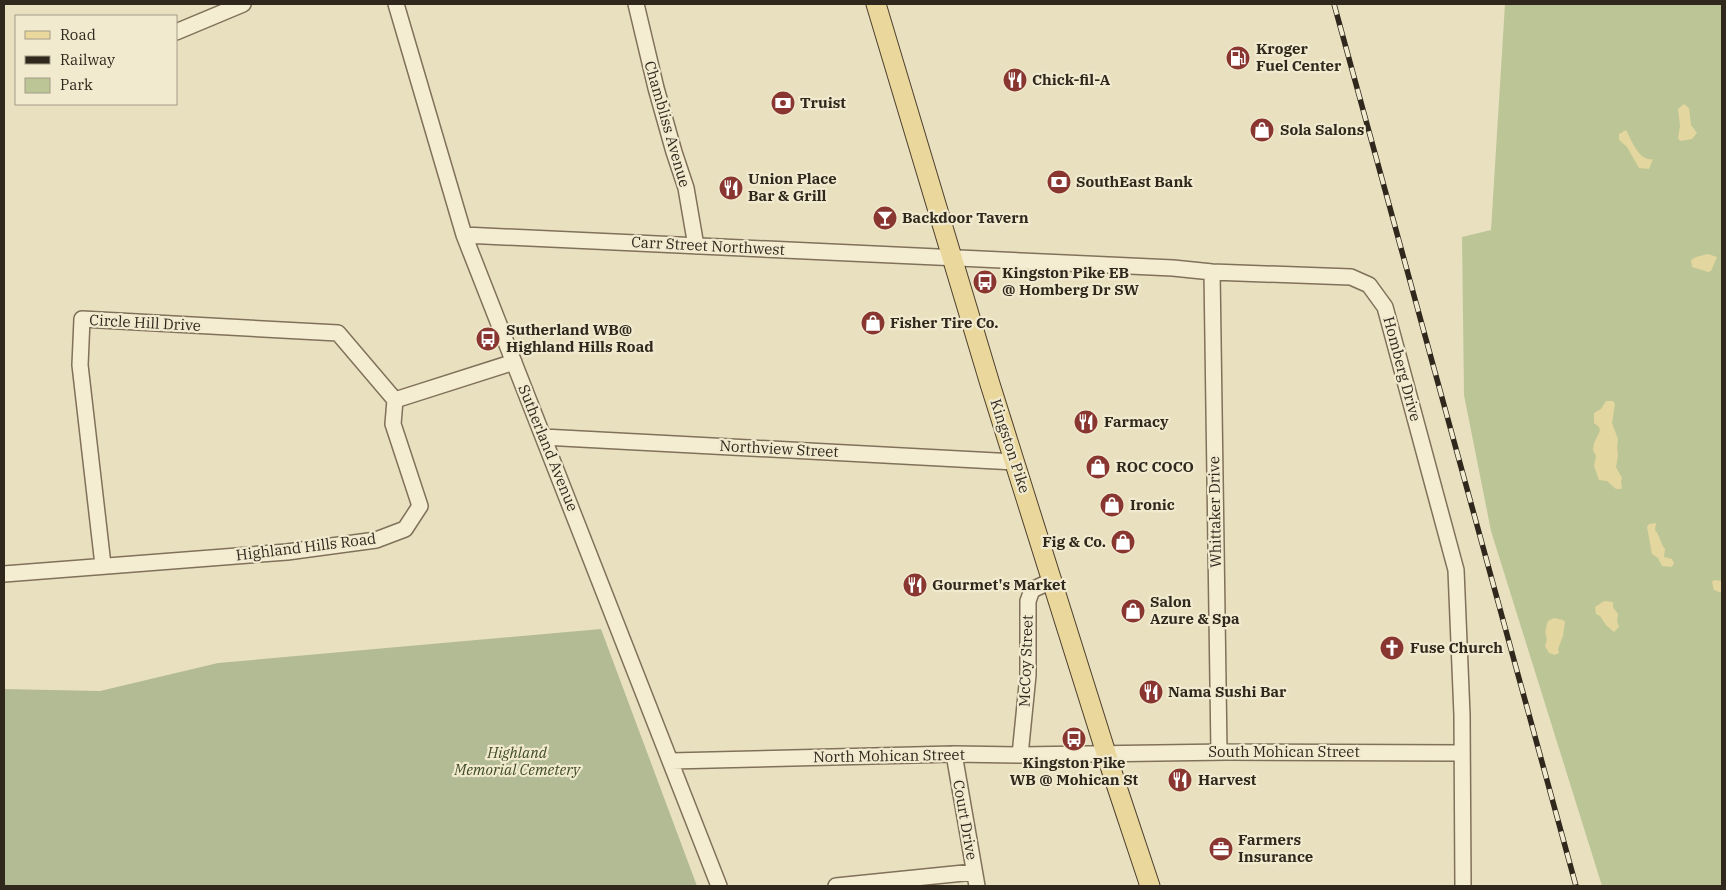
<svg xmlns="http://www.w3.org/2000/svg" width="1726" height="890" font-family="'IBM Plex Serif',serif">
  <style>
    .green { fill: #bcc596 }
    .sand { fill: #e3d69f }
    .cemetery { fill: #b3bb94 }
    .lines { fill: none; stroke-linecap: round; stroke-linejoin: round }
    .minor-casing { stroke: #80715a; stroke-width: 18 }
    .major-casing { stroke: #4e402e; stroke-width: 21 }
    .minor { stroke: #f5edd2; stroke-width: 15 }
    .major { stroke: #ead79b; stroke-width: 19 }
    .rail-casing { stroke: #31281d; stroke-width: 5.5 }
    .rail { stroke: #f1eacf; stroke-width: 4; stroke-dasharray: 11; stroke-linecap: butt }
    .labels { text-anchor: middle; stroke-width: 4.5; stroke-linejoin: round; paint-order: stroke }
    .poi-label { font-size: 15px; font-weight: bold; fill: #31281d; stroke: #f1eacf; text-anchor: start }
    .street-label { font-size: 15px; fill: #31281d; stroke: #f1eacf }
    .park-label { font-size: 15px; font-style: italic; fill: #3f4c25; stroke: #f1eacf }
  </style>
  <rect width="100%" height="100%" fill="#e9e0c0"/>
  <path class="green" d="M 1505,4 L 1722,4 L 1722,886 L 1602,886 L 1491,531 L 1464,395 L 1462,237 L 1491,230 Z"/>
  <path class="sand" d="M 1684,104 L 1689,108 L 1691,125 L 1697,133 L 1692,139 L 1680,141 L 1678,138 L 1680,126 L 1678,109 Z
    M 1626,130 C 1631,139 1639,162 1653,159 L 1649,169 L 1639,168 L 1627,147 L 1619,140 L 1619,134 Z
    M 1708,254 L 1717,257 L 1711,271 L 1708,272 L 1692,267 L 1691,260 L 1696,257 Z
    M 1606,401 L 1613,401 L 1615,404 L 1612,423 L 1618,439 L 1617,447 L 1618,455 L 1616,467 L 1622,478 L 1621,482 L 1622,488 L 1621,489 L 1616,489 L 1607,481 L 1599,480 L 1594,466 L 1596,456 L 1593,450 L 1594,443 L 1600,431 L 1599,427 L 1594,423 L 1594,413 L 1601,409 Z
    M 1656,523 L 1655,530 C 1661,537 1660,543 1665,549 L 1664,557 L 1672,559 L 1674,563 L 1672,567 L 1662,566 L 1658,558 L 1652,554 L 1647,527 L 1649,524 Z
    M 1714,580 L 1722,581 L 1722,593 L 1714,590 L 1712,582 Z
    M 1604,601 L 1613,602 L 1613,607 L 1618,614 L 1617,621 L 1619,627 L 1614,632 L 1606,625 L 1600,616 L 1596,614 L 1595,607 Z
    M 1554,618 L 1563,620 L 1565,622 L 1563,636 L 1558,649 L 1559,653 L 1555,655 L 1549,653 L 1545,646 L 1547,639 C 1544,632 1546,627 1548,621 Z"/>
  <path class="cemetery" d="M 601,629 L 697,886 L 4,886 L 4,689 L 100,691 L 218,663 Z"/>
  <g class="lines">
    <defs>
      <path id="minor" d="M 396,4 L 464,235 L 719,886
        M 636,4 L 656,88 L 674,152 L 686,188 L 696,246
        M 176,32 L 243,4
        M 464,235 L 1173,268 L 1212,272 L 1351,277 L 1369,285 L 1385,307 L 1456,570 L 1462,715 L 1463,886
        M 1212,272 L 1219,752
        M 395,400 L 514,362
        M 543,437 L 1015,462
        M 103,565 L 80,365 L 82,319 L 338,333 L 395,400
        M 4,574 L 287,552 L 376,540 L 405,529 L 420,506 L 393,424 L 395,400
        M 954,754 L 977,886
        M 1020,755 L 1028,675 L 1028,601 L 1032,590 L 1053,580
        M 671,761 L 954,754 L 1020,755 L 1227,752 L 1461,753
        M 836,886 L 974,872"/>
      <path id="major" d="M 876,4 L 990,384 L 1111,769 L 1150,886"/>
    </defs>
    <use href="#minor" class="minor-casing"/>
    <use href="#major" class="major-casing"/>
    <use href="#minor" class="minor"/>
    <use href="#major" class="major"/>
    <defs>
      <path id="rail" d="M 1334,4 L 1576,886"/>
    </defs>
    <use href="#rail" class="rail-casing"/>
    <use href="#rail" class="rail"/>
  </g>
  <defs>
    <symbol id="fuel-disc" viewBox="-11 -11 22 22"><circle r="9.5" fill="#893630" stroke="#f1eacf"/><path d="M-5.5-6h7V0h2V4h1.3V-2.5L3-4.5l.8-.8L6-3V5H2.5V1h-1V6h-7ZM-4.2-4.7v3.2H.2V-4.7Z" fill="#fff"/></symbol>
    <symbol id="restaurant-disc" viewBox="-11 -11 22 22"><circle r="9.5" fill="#893630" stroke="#f1eacf"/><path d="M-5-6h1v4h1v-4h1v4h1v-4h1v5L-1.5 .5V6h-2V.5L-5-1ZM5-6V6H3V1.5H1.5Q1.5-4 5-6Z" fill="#fff"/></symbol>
    <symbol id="bank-disc" viewBox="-11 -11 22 22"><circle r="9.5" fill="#893630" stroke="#f1eacf"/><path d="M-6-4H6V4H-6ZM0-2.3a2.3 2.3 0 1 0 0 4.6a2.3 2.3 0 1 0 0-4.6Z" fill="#fff"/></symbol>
    <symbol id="shop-disc" viewBox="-11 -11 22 22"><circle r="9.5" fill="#893630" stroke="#f1eacf"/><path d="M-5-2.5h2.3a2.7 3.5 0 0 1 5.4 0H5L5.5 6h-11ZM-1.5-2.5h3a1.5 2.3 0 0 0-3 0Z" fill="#fff"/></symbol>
    <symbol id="bar-disc" viewBox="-11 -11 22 22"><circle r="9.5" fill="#893630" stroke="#f1eacf"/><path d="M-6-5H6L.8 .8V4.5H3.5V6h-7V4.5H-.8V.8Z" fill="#fff"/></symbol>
    <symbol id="bus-disc" viewBox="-11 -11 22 22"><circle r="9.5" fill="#893630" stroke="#f1eacf"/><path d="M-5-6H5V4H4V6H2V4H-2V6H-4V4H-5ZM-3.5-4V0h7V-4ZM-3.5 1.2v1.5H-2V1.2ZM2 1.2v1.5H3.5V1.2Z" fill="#fff"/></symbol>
    <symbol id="church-disc" viewBox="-11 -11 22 22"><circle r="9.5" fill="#893630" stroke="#f1eacf"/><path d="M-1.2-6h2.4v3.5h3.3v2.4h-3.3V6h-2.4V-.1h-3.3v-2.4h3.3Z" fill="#fff"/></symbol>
    <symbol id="office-disc" viewBox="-11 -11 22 22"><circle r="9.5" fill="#893630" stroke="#f1eacf"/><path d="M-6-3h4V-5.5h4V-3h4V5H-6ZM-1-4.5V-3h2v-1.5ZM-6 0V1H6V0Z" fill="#fff"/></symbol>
  </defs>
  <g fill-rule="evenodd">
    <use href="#fuel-disc" x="1224" y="44" width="28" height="28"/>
    <use href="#restaurant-disc" x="1001" y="66" width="28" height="28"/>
    <use href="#bank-disc" x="769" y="89" width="28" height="28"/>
    <use href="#shop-disc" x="1248" y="116" width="28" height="28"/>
    <use href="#bank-disc" x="1045" y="168" width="28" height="28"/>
    <use href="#restaurant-disc" x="717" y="174" width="28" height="28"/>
    <use href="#bar-disc" x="871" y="204" width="28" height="28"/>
    <use href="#bus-disc" x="971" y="268" width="28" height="28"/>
    <use href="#shop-disc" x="859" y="309" width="28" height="28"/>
    <use href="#bus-disc" x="474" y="325" width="28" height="28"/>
    <use href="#restaurant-disc" x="1072" y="408" width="28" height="28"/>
    <use href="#shop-disc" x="1084" y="453" width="28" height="28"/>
    <use href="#shop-disc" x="1098" y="491" width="28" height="28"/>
    <use href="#shop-disc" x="1109" y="528" width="28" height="28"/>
    <use href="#restaurant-disc" x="901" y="571" width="28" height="28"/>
    <use href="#shop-disc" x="1119" y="597" width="28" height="28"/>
    <use href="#church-disc" x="1378" y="634" width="28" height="28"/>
    <use href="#restaurant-disc" x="1137" y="678" width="28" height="28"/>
    <use href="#bus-disc" x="1060" y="725" width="28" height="28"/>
    <use href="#restaurant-disc" x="1166" y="766" width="28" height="28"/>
    <use href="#office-disc" x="1207" y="835" width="28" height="28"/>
  </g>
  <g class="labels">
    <g class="poi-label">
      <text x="1256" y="54">Kroger<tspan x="1256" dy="17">Fuel Center</tspan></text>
      <text x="1032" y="85">Chick-fil-A</text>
      <text x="800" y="108">Truist</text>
      <text x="1280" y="135">Sola Salons</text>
      <text x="748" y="184">Union Place<tspan x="748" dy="17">Bar &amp; Grill</tspan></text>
      <text x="1076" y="187">SouthEast Bank</text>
      <text x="902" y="223">Backdoor Tavern</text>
      <text x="1002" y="278">Kingston Pike EB<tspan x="1002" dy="17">@ Homberg Dr SW</tspan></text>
      <text x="890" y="328">Fisher Tire Co.</text>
      <text x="506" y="335">Sutherland WB@<tspan x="506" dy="17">Highland Hills Road</tspan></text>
      <text x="1104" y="427">Farmacy</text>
      <text x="1116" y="472">ROC COCO</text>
      <text x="1130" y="510">Ironic</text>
      <text x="1106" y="547" text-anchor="end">Fig &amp; Co.</text>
      <text x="932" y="590">Gourmet's Market</text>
      <text x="1150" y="607">Salon<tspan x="1150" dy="17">Azure &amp; Spa</tspan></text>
      <text x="1410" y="653">Fuse Church</text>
      <text x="1168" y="697">Nama Sushi Bar</text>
      <text x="1074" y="768" text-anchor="middle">Kingston Pike<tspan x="1074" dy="17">WB @ Mohican St</tspan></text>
      <text x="1198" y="785">Harvest</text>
      <text x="1238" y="845">Farmers<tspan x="1238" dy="17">Insurance</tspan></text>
    </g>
    <g class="street-label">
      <text transform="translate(667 124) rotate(74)" y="5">Chambliss Avenue</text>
      <text transform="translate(708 246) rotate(3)" y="5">Carr Street Northwest</text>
      <text transform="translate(145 323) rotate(3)" y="5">Circle Hill Drive</text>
      <text transform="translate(1402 369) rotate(75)" y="5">Homberg Drive</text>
      <text transform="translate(1010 446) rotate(72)" y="5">Kingston Pike</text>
      <text transform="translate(548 448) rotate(68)" y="5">Sutherland Avenue</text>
      <text transform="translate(779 449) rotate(3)" y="5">Northview Street</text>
      <text transform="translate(1215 512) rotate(-91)" y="5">Whittaker Drive</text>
      <text transform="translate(306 547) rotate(-7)" y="5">Highland Hills Road</text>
      <text transform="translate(1026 661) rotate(-88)" y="5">McCoy Street</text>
      <text x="1284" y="757">South Mohican Street</text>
      <text transform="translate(889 756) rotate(-1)" y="5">North Mohican Street</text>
      <text transform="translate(965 820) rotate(80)" y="5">Court Drive</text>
    </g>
    <g class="park-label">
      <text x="517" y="758">Highland<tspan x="517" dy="17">Memorial Cemetery</tspan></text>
    </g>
  </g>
  <rect width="1726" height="890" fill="none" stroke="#31281d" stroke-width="10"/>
  <rect x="15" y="15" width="162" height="90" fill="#f1eacf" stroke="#a49c88"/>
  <rect x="25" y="31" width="25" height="8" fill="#ead79b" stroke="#a49c88"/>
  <text x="60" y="40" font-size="15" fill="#31281d">Road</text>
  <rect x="25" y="56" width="25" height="8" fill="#31281d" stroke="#a49c88"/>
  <text x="60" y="65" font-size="15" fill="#31281d">Railway</text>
  <rect x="25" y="78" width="25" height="15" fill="#bcc596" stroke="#a49c88"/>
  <text x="60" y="90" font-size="15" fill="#31281d">Park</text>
</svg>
